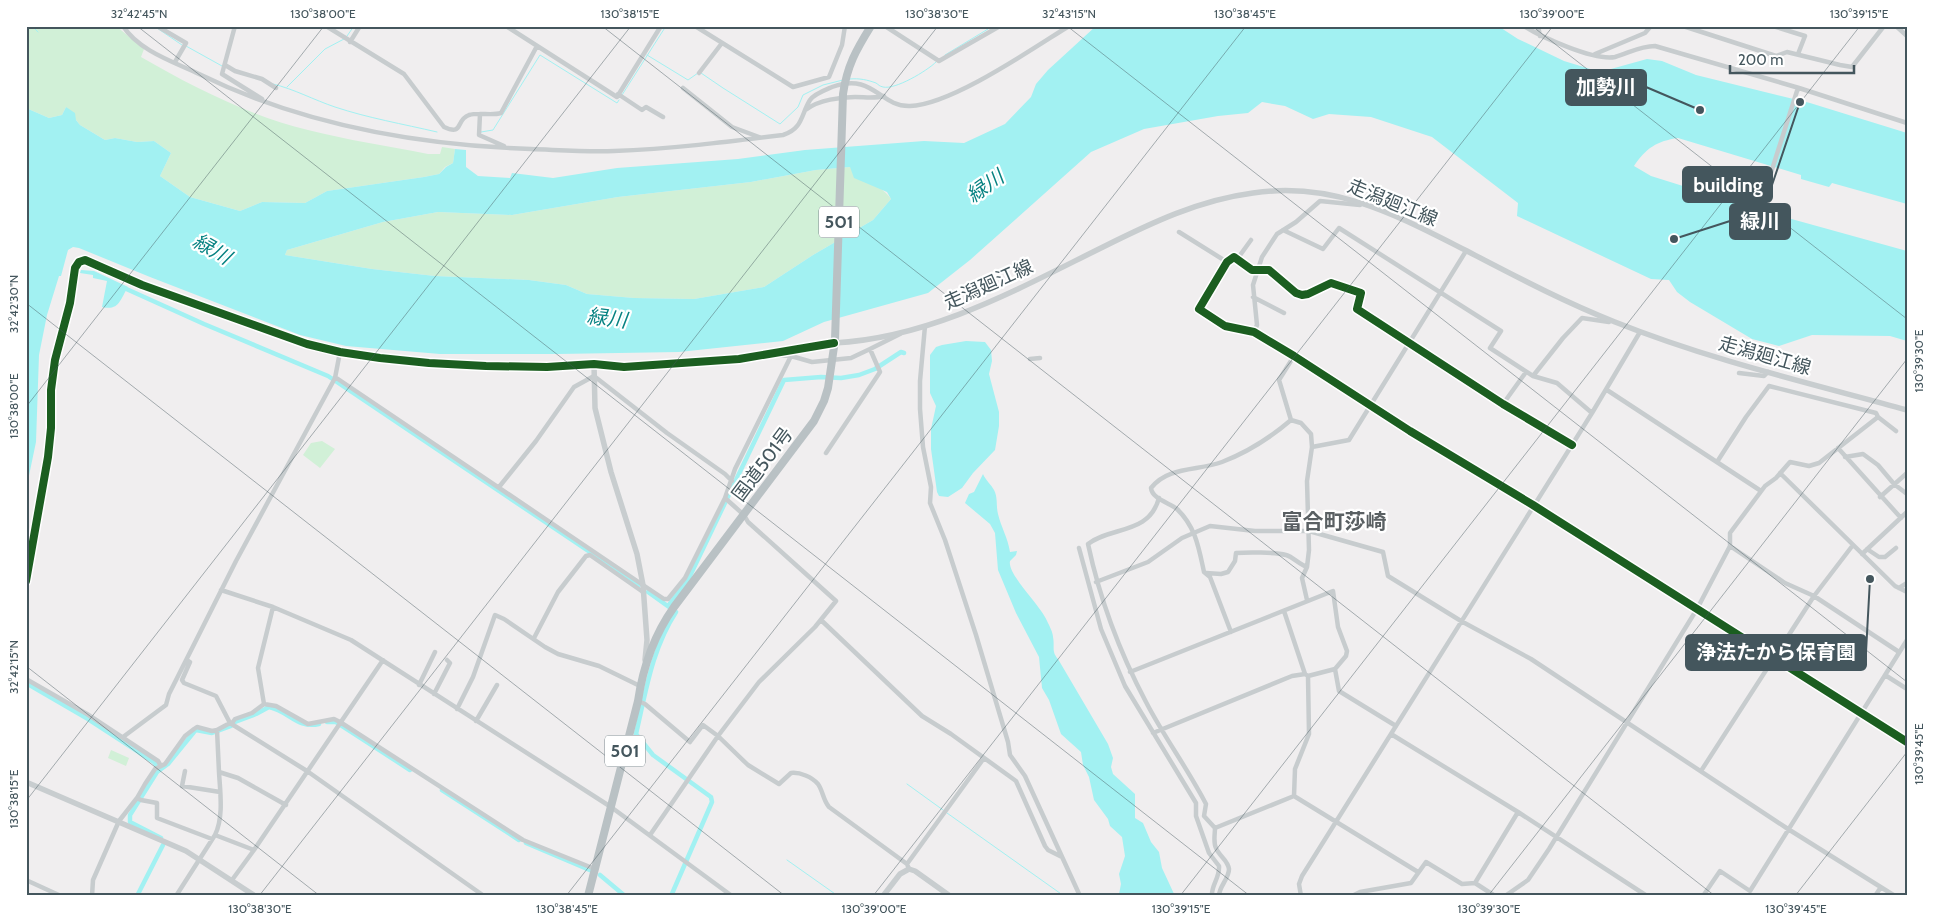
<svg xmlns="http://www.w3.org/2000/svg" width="1933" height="922" font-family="Cabin,'Noto Sans JP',sans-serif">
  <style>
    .green { fill: #d1f0d7 }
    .water { fill: #a2f1f2; fill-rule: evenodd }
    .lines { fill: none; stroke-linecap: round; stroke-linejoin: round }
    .stream { stroke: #a2f1f2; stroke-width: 1 }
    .canal { stroke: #a2f1f2; stroke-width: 4.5 }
    .street { stroke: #c7ccce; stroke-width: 4.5 }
    .secondary { stroke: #c8cdcf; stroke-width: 5.5 }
    .highway { stroke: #b9c1c4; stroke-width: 8 }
    .cycleway-casing { stroke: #fff; stroke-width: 11 }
    .cycleway { stroke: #1b5e20; stroke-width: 8 }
    .ticks { fill: none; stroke: #44565d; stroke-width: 1; stroke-opacity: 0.45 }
    .labels { text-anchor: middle; stroke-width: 4.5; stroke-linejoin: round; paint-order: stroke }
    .shield { fill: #fff; stroke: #7c898e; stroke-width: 1 }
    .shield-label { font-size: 18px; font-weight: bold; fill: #44565d }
    .street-label { font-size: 19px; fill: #44565d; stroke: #fff }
    .water-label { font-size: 20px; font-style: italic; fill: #068282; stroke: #fff }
    .quarter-label { font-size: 21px; font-weight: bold; fill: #5a6063; stroke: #fff }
    .leader { fill: none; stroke: #44565d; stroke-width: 2 }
    .callout-dot { fill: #44565d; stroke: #fff; stroke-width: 2 }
    .callout { fill: #44565d; stroke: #44565d; stroke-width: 2 }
    .callout-label { font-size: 20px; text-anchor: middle; font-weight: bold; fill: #fff }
    .neatline { fill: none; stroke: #44565d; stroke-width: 2 }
    .ticks-label { font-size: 12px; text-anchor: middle; fill: #44565d }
  </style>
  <rect width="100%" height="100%" fill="#f0eeef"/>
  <path class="green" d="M 26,26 L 116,26 L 144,49 L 141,57 C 193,87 250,116 308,130 C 347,140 388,146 428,154 L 440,154 L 442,147 L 455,149 L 453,163 L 445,167 L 439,174 L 424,177 L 327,191 L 305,203 L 262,202 L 240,211 L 190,197 L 160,176 L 171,153 L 154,141 L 137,142 L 115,138 L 105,140 L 80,125 L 66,107 L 62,115 L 49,118 L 26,108 Z
    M 850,167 C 861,175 885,189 891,199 L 873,220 L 813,255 L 764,287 L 694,299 L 634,298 L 587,294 L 566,285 L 529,280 L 435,276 L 372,269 L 285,255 L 287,250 L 383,222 L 438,212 L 512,215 L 618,197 L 751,182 L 816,170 Z
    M 322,441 L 335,449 L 320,468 L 303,455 L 311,443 Z
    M 111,750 L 129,758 L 126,766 L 108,758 Z"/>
  <path class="water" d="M 1096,26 L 1498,26 L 1518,39 L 1564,61 L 1600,72 L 1647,59 L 1662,61 L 1696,75 L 1810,103 L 1907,133 L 1907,204 L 1832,183 L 1829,187 L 1801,179 L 1801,175 L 1678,138 C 1657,141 1646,148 1634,166 L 1651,176 L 1766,212 L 1907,251 L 1907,341 L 1890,336 L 1812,335 L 1779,346 L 1752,339 L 1690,302 L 1677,292 L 1669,280 L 1651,279 L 1517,216 L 1518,203 L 1432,137 L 1371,117 L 1329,114 L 1313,119 L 1285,106 L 1262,102 L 1248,113 L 1218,116 L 1144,129 L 1091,152 L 970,260 L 928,293 L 824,322 L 783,341 L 679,352 L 558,354 L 440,354 L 346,346 L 300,335 L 150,277 L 79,248 L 73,247 L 68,250 L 61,276 L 59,276 L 47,315 L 39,355 L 36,442 L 26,490 L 26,108 L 49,118 L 62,115 L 66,107 L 75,113 L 76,120 L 80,125 L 105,140 L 115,138 L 137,142 L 154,141 L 171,153 L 160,176 L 190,197 L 240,211 L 262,202 L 305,203 L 327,191 L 424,177 L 439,174 L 446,167 L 453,163 L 455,149 L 466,150 L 466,167 L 478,176 L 510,178 L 512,173 L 553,178 L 617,168 L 738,159 L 805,150 L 924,141 L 964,143 L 1005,124 L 1031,97 L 1036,84 L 1048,70 ZM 850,167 L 854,178 L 887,192 L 891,199 L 873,220 L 813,255 L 764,287 L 694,299 L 634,298 L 587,294 L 566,285 L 529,280 L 435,276 L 372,269 L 285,255 L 287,250 L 383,222 L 438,212 L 512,215 L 618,197 L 751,182 L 816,170 Z
    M 81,270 L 94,271 L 128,287 C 120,300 119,311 102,307 L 107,281 L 93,278 L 93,275 L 80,273 Z
    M 966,341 L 985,342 L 991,350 L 992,361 L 989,374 L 999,412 L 999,426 L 995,450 L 973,473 L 962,488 L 948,497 L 939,496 L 937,492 L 931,449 L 931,429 L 936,406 L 930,393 L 930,355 L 936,347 L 942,345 Z
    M 983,474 C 986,481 991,484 994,490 C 998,497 996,507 998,514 C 1001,527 1008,538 1010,552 L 1017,551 L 1016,555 L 1010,561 C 1007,575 1042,606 1048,623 C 1050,627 1053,633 1053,637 C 1055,647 1051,651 1058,659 L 1108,744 L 1113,758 L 1111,767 L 1113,774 L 1135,794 L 1135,818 L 1143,823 L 1151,842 L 1159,852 L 1162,868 L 1175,896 L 1120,896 L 1119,894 L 1121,884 L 1119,874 L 1125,856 L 1122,837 L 1110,826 L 1108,819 L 1094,800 L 1089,777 L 1083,765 L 1081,752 L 1061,734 L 1049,700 L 1042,688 L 1039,657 L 1016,613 L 998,570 L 995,533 L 990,524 L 965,503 L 969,494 L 974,492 Z"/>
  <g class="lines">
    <path class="stream" d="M 32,26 L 38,32
      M 154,26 L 182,45
      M 347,36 L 354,26
      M 186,46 L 222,66
      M 647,55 L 688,80 L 698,73
      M 945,55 L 988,29 L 983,26
      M 701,73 L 723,88 L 780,124 L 798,107 L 803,95 L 823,85 L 843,80
      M 850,79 C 859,78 868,80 876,83 C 879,85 879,86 883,87 C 895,90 927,71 936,62
      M 273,84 C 294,89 314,100 335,107 C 368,118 403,124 437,132
      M 287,87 L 325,49 L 344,39
      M 622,95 L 666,26
      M 481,132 L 493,130 L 540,55 L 617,103 L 619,100
      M 907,784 L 943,810
      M 947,813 L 1064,896
      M 787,860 L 838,896"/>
    <path class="canal" d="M 122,287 L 204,324 L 328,376 L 639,585
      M 648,592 L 676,612 C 652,649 646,691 636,734 L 653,755 L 711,797 L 712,802 L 671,896
      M 668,606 L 688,580 L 784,380 L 821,377 L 841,378 L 859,375 L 875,369 L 901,352 L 904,353
      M 26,683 L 88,719 L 154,762 L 159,769
      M 235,722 L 256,714 L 269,707 C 289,711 297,729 319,724
      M 327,722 L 336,722 L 410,770
      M 442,790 L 519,840
      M 161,838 L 130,822 L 130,815 L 157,772 L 168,764 L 194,732 L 196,730 L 212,733 L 231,726
      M 526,843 L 592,871
      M 600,875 L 625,896
      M 137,896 L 163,845"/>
    <path class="street" d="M 123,26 C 139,51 174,62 199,74 C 303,125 416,145 531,149 C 559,150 586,152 614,151 C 670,149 727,142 783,135 C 803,129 801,114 810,100 C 814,94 825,90 832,87 C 874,72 879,107 910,106 C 951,105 1032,49 1069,26
      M 157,26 L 186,43 L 175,62
      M 235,26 L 222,74 L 262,99
      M 326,26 L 404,74 L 444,127 C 464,136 455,120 469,115 C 479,112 491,116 501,113 L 537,46
      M 506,26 L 617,97 L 661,26
      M 695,26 L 793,87 L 829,77 L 842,45 L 845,26
      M 885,26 L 939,61 L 1000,26
      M 1524,26 C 1541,37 1594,61 1615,57 C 1629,53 1640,46 1655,46 L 1799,88
      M 1538,26 L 1540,36
      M 1683,26 L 1776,56 L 1787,52 L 1840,65 L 1852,67 L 1884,26
      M 1773,26 L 1805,36 L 1798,54
      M 1896,26 L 1907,36
      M 350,42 L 360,26
      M 1595,54 L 1645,33 L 1651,26
      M 225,65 L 235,71 L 262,79 L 276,88
      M 699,73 L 722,43
      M 683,88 L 732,127 L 759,137
      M 618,94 L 642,110 L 646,107 L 663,117
      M 807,109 C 819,100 841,97 855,97 C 865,97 874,99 884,96
      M 480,114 L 479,135 L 504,146
      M 1769,179 L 1797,91 L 1799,88 L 1907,123
      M 1283,230 L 1323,249 L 1339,228 L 1501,331 L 1490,348 L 1533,376 L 1557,383 L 1592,413
      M 1179,232 L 1227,262
      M 1238,258 L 1251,240
      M 1253,297 L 1284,313
      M 925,326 L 920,381 L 920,409 L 923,447 L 931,487 L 930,503 L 945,540 L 976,635 L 1008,742 L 1010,755 L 1025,776 L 1080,896
      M 1254,332 L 1257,325 L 1253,285 L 1262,257 L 1277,234 L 1296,222 L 1320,201 L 1360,205
      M 870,349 L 900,334
      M 772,355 L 791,356 L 812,362 L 851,358 L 870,349 L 880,372 L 826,453
      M 1030,359 L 1040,358
      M 1739,373 L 1764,376 L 1768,372
      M 1533,376 L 1563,338 L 1582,318 L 1609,322
      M 335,377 L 643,585 L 664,599 L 668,599 L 685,578 L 725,498 L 735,469 L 791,356
      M 1607,390 L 1761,491
      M 1503,404 L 1526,372
      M 1878,417 L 1896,431
      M 1291,420 L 1301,423 L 1311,434 L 1312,447 L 1307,481 L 1309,550 L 1307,567 L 1302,578 L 1307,600
      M 1291,420 L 1279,380 L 1294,356
      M 1312,447 L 1349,440 L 1466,251
      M 1838,448 L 1901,518
      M 1845,457 L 1863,454 L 1878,465 L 1894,484 L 1907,494
      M 1780,473 L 1895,586 L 1907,592
      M 499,487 L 536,441 L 574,387 L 594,376 L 667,433 L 725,474 L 732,481
      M 1880,497 L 1907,473
      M 1159,498 C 1149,535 1111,526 1088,544 C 1100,600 1119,651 1146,702 C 1164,737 1188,769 1206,804 L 1204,816 L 1215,828 C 1215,834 1213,842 1216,848 C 1219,856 1228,860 1229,869 C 1229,879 1219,886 1219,896
      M 1533,505 L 1410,431 L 1294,356 L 1254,332 L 1225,326 L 1199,309 L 1227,262 L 1234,257 L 1252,270 L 1269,270 L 1296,293 L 1302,295 L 1308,294 L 1331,283 L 1361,293 L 1357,309 L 1503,404 L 1572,445
      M 1730,546 L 1785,583 L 1814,596 L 1899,652
      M 1079,548 L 1101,629 L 1125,686 L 1196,803 L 1196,816 L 1209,853 L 1219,866 C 1220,878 1211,885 1212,896
      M 1867,549 L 1879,557 L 1885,557 L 1896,548
      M 1862,554 L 1907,512
      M 1206,573 L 1221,574 L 1228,572 L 1235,561 L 1236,553 C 1247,552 1275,552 1286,555 C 1293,557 1299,564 1307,567
      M 26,581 L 48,457 L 51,428 L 51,390 L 55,360 L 70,303 L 75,268 L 79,262 L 85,260 L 142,285 L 307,344 L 340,352 L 380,358 L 429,363 L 486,366 L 547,367 L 594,364 L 624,367 L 739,359 L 834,343
      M 1096,582 L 1148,562 L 1182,538 L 1210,526 L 1255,531 L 1309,531 L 1383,552 L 1388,576 L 1461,621 L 1531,659 L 1788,829 L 1895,896
      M 1899,588 L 1907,583
      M 221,590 L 273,607 L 351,640 L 611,807 L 732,896
      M 1284,611 L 1305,674 L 1308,676 L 1309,734 L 1295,769 L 1294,796
      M 821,620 L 922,716 L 951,734 L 1016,781 L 1045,846 L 1048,850 L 1062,857
      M 1231,632 L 1210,577 L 1204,572 C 1199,549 1196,527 1177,509 C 1170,503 1152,499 1151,488 C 1168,466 1198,471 1222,462 C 1248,452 1270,438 1291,420
      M 534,638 L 558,592 L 586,556 L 590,555 L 643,592
      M 187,660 L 190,662 L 182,680 L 184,683 L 216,696 L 230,723
      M 1335,669 L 1339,691 L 1396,726
      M 1130,672 L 1333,591 L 1338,627 L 1347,651 L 1346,656 L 1335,669 L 1308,676
      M 1885,675 L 1907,689
      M 26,679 L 87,714 L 158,761 L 161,766
      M 419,685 L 435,652
      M 434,694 L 450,663 L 447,660
      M 638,701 L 645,704 L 690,742 L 703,725 L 718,736 L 748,765 L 779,784 L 791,773 C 800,772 812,777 818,784 C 823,791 823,800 829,807 L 907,864 L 909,869
      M 264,704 L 276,706 L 308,724 L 334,719 L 340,722 L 523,840 L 595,869
      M 457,709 L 473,677 L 495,615 L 504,619 L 545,647 L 558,654 L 599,666 L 640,686
      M 476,721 L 497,685
      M 232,723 L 235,719 L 252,713 L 264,704 L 258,668 L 273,607
      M 217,730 L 219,772
      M 1153,733 L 1292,676 L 1305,674
      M 1391,734 L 1518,812 L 1647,896
      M 123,737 L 166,705 L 169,694 L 236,561 L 335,378 L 340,352
      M 185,771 L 182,786 L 220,792
      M 1701,771 L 1814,596 L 1853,545
      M 1294,796 L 1418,872
      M 137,798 L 141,800 L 157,803 L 157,818 L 212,839
      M 1215,828 L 1294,796
      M 215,835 C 224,817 220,791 219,772 L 238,778 L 286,805
      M 650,835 L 718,736 L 759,682 L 815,627 L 836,601 L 748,522 L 744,515 L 725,498
      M 907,864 L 984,758
      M 26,880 L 61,896
      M 232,880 L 254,850
      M 1475,883 L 1518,812
      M 92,896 L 93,880 L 119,821 L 137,798 L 145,784 L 155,769 L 165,764 L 185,736 L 194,729 L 197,727 L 212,731 L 217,730 L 230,723 L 307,771 L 484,896
      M 176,896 L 215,835 L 254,850 L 383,660
      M 1301,896 L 1299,884 L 1302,876 L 1592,413 L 1640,332
      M 1352,896 L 1360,892 L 1411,883 L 1426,862 L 1462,884 L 1475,883 L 1495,896
      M 1505,896 L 1528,880 L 1549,849 L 1697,609 L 1730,546 L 1730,533 L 1765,486 L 1776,478 L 1790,462 L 1809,466 L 1819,463 L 1878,417 L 1876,413 L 1769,386 L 1746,417 L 1717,462
      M 1703,896 L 1720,871 L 1750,891 L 1907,640
      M 1875,896 L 1881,887"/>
    <path class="secondary" d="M 834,343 C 931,338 1018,289 1103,247 C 1151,223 1199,200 1253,193 C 1334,181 1396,215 1465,250 C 1515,276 1564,302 1615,322 C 1710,360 1809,383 1907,410
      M 594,364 L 595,408 L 611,472 L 637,554 L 643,585 L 647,640 L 645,660
      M 1533,505 L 1907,742
      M 26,782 L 186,851 L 255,896
      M 883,896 L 900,874 L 909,869 L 915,871 L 950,896"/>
    <path class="highway" d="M 588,896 L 638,701 C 643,667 654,635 674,607 L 814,421 L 824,401 L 828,388 L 835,340 L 843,94 C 847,66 856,50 871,26"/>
    <defs>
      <path id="cycleway" d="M 1572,445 L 1503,404 L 1357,309 L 1361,293 L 1331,283 L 1308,294 L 1302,295 L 1296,293 L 1269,270 L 1252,270 L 1234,257 L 1227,262 L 1199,309 L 1225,326 L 1254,332 L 1294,356 L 1410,431 L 1533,505 L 1907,742
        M 26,581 L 48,457 L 51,428 L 51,390 L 55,360 L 70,303 L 75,268 L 79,262 L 85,260 L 142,285 L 307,344 L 340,352 L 380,358 L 429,363 L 486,366 L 547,367 L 594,364 L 624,367 L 739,359 L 834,343"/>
    </defs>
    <use href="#cycleway" class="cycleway-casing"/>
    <use href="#cycleway" class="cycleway"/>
  </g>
  <path class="ticks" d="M 137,26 L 1250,896M 602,26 L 1715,896M 1067,26 L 1907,682M 1532,26 L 1907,319M 26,303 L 785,896M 26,407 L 324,26M 26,666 L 320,896M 26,801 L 631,26M 259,896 L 938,26M 566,896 L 1246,26M 873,896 L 1553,26M 1180,896 L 1860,26M 1488,896 L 1907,359M 1795,896 L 1907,752"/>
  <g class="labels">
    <g class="shield">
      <rect x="819" y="206.5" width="40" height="31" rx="4"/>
      <rect x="605" y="735.5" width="40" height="31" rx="4"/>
    </g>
    <g class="shield-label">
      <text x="839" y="228">501</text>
      <text x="625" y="757">501</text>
    </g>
    <g class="street-label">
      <text transform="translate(1393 202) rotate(22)" y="7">走潟廻江線</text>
      <text transform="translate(988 284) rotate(-24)" y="7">走潟廻江線</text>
      <text transform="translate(1765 355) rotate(16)" y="7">走潟廻江線</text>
      <text transform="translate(762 464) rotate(-53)" y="7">国道501号</text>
    </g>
    <g class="water-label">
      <text transform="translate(985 186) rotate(-35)" y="7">緑川</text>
      <text transform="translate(212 249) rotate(30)" y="7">緑川</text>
      <text transform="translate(607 318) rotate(7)" y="7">緑川</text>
    </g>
    <g class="quarter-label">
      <text x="1334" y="529">富合町莎崎</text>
    </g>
  </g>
  <path class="leader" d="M1700 110L1646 87M1800 102L1772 185M1674 239L1730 221M1870 579L1866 652"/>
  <g class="callout-dot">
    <circle cx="1700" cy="110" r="5"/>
    <circle cx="1800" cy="102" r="5"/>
    <circle cx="1674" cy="239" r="5"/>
    <circle cx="1870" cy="579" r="5"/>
  </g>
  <g class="callout">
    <rect x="1566" y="70" width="80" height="35" rx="5"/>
    <rect x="1683" y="167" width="89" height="35" rx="5"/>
    <rect x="1730" y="204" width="60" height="35" rx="5"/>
    <rect x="1686" y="635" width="180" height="35" rx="5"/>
  </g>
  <g class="callout-label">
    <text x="1606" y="94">加勢川</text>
    <text x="1728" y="192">building</text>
    <text x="1760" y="228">緑川</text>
    <text x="1776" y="659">浄法たから保育園</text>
  </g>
  <rect width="1933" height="922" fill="none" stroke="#ffffff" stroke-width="55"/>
  <path d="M1730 65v8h124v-8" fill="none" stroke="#44565d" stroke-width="2.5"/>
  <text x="1738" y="65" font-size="15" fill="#44565d" stroke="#ffffff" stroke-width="4" paint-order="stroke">200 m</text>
  <rect x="28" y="28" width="1878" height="866" class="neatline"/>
  <g class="ticks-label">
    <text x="139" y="18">32°42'45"N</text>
    <text x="323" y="18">130°38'00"E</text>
    <text x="630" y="18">130°38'15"E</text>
    <text x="937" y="18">130°38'30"E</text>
    <text x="1069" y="18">32°43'15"N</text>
    <text x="1245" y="18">130°38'45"E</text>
    <text x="1552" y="18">130°39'00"E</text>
    <text x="1859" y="18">130°39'15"E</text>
    <text transform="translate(14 304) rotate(-90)" y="4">32°42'30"N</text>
    <text transform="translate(1919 361) rotate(-90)" y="4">130°39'30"E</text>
    <text transform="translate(14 406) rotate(-90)" y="4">130°38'00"E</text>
    <text transform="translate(14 667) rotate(-90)" y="4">32°42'15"N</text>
    <text transform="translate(1919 754) rotate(-90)" y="4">130°39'45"E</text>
    <text transform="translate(14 799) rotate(-90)" y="4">130°38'15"E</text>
    <text x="260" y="913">130°38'30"E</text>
    <text x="567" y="913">130°38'45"E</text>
    <text x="874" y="913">130°39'00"E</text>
    <text x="1181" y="913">130°39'15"E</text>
    <text x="1489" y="913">130°39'30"E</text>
    <text x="1796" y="913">130°39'45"E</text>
  </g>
</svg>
